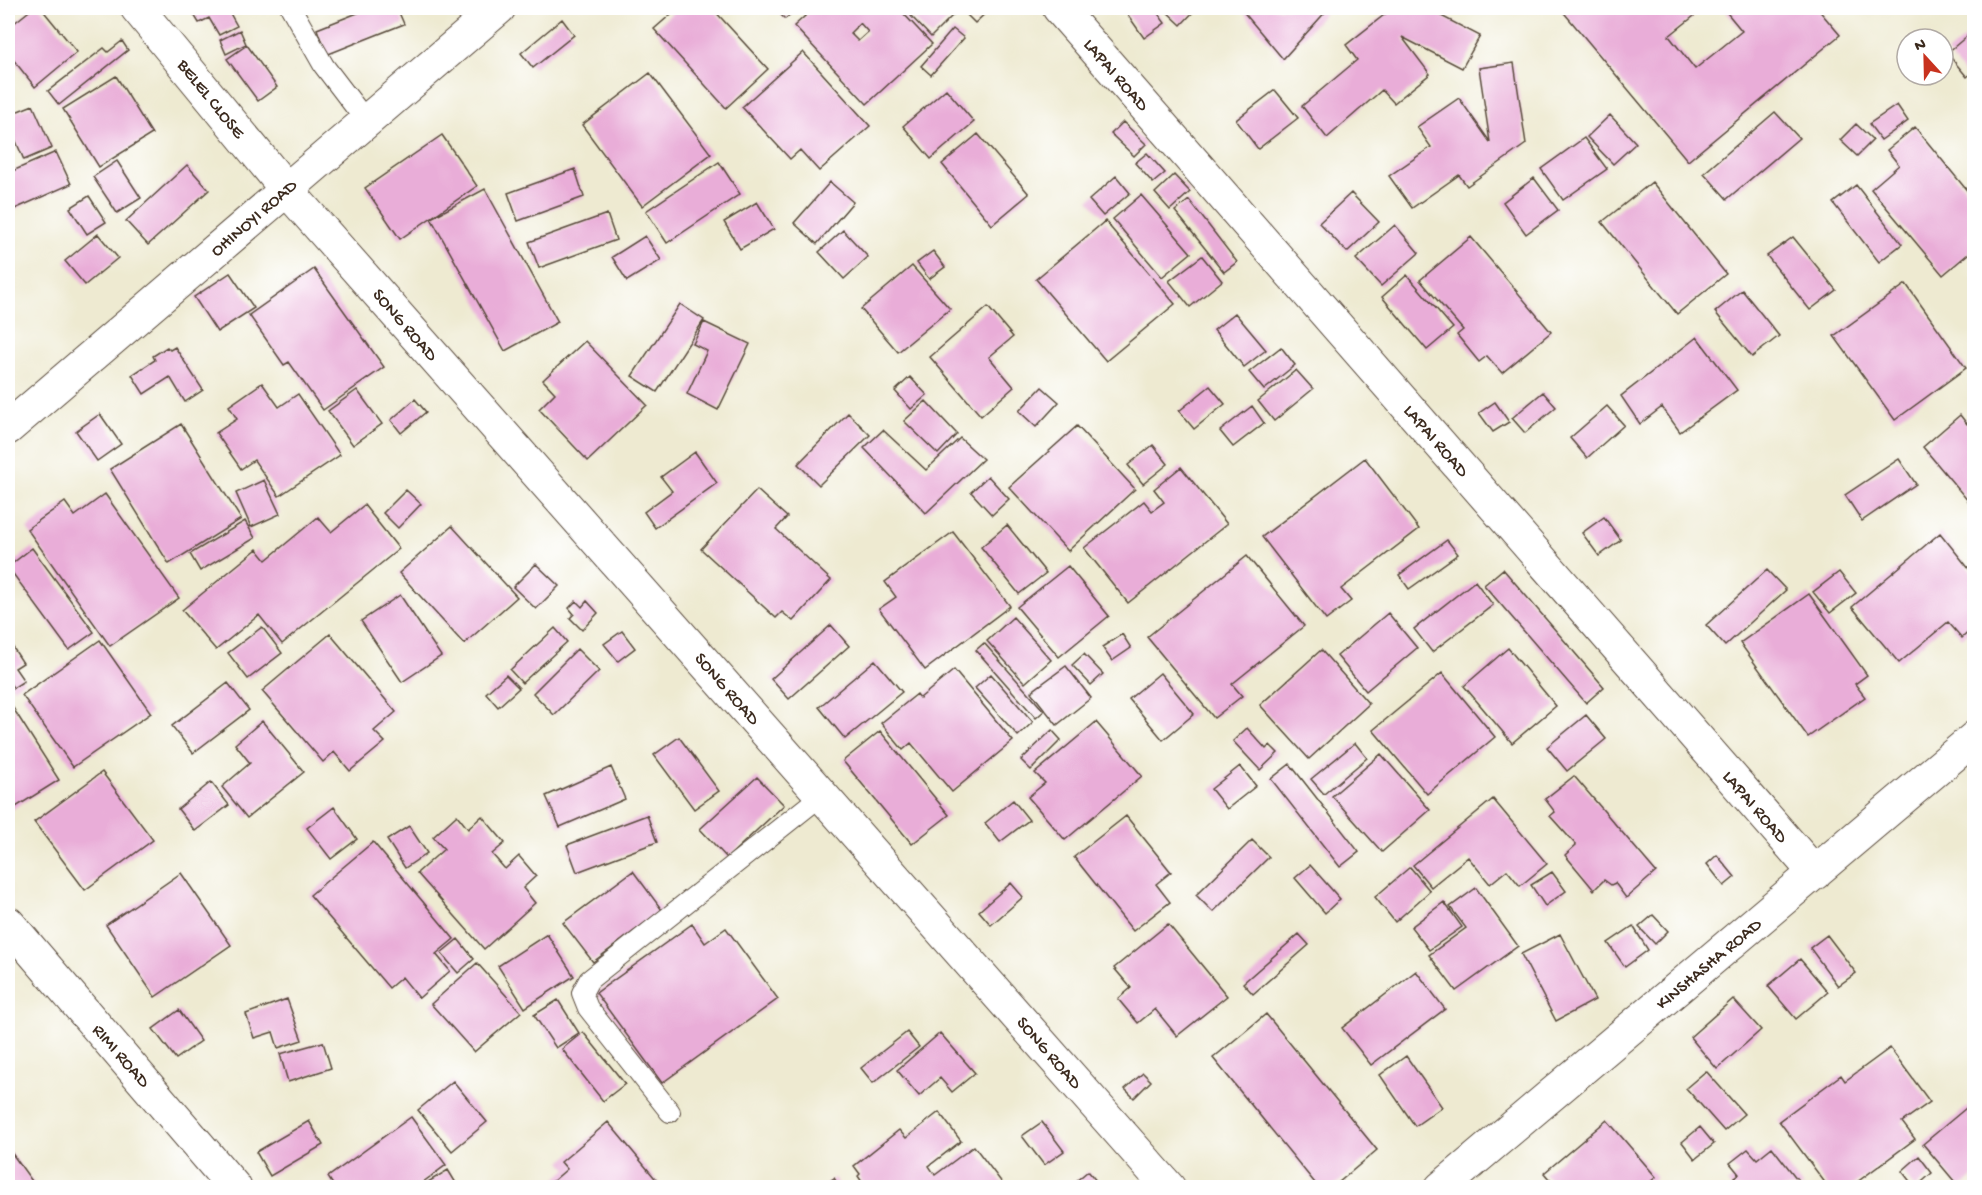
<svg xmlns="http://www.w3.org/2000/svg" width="1982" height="1195" font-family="'Gochi Hand',sans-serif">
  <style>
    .building { fill: #e9add8; fill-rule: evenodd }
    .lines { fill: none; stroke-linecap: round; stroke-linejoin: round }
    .service-casing { stroke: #564739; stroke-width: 22 }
    .minor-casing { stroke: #564739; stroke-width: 35 }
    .service { stroke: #fff; stroke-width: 20 }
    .minor { stroke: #fff; stroke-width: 33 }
    .labels { text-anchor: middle; stroke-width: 4.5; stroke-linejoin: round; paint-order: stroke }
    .street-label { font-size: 18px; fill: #3b2a1e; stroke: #fff }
  </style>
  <rect width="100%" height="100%" fill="#fff"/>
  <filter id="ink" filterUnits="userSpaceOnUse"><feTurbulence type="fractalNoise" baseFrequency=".0167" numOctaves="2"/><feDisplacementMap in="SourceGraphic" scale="12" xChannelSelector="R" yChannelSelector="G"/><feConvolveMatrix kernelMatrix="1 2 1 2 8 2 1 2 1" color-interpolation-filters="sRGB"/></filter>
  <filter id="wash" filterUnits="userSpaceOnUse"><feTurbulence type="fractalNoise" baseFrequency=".008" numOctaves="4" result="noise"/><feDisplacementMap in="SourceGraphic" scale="24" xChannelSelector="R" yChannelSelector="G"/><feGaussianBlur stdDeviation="1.35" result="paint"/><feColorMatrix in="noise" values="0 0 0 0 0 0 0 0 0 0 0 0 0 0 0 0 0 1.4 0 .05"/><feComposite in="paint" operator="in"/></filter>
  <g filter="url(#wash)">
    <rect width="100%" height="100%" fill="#eeead1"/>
    <g id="blocks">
      <path class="building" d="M 33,8 L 41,8 L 77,52 L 35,87 L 8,53 L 8,28 Z
        M 190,8 L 227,8 L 237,26 L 219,35 L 209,18 L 199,23 Z
        M 364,8 L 397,8 L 404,24 L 326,55 L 317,29 L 365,10 Z
        M 678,8 L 712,8 L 768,69 L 726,108 L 654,29 Z
        M 781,8 L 798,8 L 785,19 L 777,11 Z
        M 814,8 L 909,8 L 903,13 L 932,44 L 867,104 L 794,26 ZM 860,23 L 868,32 L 858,41 L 850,33 Z
        M 920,8 L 960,8 L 931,37 L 911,16 Z
        M 968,8 L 991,8 L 975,23 L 964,12 Z
        M 1123,8 L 1154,8 L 1165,23 L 1144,38 Z
        M 1165,8 L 1197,8 L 1181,25 L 1164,9 Z
        M 1243,8 L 1329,8 L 1283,59 L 1241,9 Z
        M 1393,8 L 1426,8 L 1480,36 L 1462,68 L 1402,37 L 1430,74 L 1394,103 L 1382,90 L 1327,138 L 1302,106 L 1357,60 L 1346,45 Z
        M 1560,8 L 1704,8 L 1669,36 L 1695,69 L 1742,31 L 1723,8 L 1817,8 L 1840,35 L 1688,161 Z
        M 562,19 L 574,35 L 533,68 L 521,53 Z
        M 953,29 L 964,38 L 931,75 L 921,66 Z
        M 240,30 L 246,44 L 226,54 L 220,40 Z
        M 1974,30 L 1974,71 L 1967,77 L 1947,53 Z
        M 122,41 L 128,50 L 59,105 L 48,91 L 104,48 L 108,52 Z
        M 247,45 L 277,87 L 258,101 L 227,59 Z
        M 803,52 L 870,126 L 819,171 L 800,150 L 790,159 L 742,107 Z
        M 1514,63 L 1526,144 L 1467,186 L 1459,175 L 1412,208 L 1389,176 L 1431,147 L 1417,127 L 1459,98 L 1490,142 L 1479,68 Z
        M 650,73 L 711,154 L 642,206 L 582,125 Z
        M 116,76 L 152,134 L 99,167 L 63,109 Z
        M 946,89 L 974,122 L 931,159 L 903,126 Z
        M 1275,90 L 1298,118 L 1258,149 L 1236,120 Z
        M 33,105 L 52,148 L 24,160 L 15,139 L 8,142 L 8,115 Z
        M 1897,105 L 1908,121 L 1881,140 L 1869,124 Z
        M 1775,112 L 1799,138 L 1727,199 L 1704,173 Z
        M 1610,115 L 1636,143 L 1613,164 L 1587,137 Z
        M 1123,122 L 1146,144 L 1134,156 L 1111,134 Z
        M 1856,124 L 1873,140 L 1857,156 L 1840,140 Z
        M 1915,127 L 1974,199 L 1974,249 L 1943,275 L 1871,189 L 1899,165 L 1887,150 Z
        M 978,134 L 1029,194 L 992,225 L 942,164 Z
        M 442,135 L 477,186 L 400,239 L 365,188 Z
        M 1584,138 L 1607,169 L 1563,200 L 1541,169 Z
        M 56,152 L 71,184 L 8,212 L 8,173 Z
        M 1147,153 L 1165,173 L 1153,183 L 1135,163 Z
        M 117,161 L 141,198 L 117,213 L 93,177 Z
        M 719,162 L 740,194 L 667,243 L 646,211 Z
        M 187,165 L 209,190 L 148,245 L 126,221 Z
        M 575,169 L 584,197 L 518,221 L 508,193 Z
        M 1174,175 L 1190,192 L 1170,210 L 1155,193 Z
        M 1116,176 L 1130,193 L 1103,216 L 1089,200 Z
        M 1534,178 L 1558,210 L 1526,234 L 1503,202 Z
        M 830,182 L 853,202 L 817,244 L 794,223 Z
        M 1652,182 L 1726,274 L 1677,314 L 1602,222 Z
        M 1856,185 L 1902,244 L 1879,262 L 1833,203 Z
        M 485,189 L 558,322 L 505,351 L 431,218 Z
        M 1351,193 L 1379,222 L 1347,252 L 1319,223 Z
        M 1141,195 L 1191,253 L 1162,277 L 1113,219 Z
        M 89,196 L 106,222 L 87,234 L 70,208 Z
        M 1189,200 L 1237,262 L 1224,272 L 1175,211 Z
        M 757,202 L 774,229 L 740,249 L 724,222 Z
        M 607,214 L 616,240 L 539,268 L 529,242 Z
        M 1105,221 L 1175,304 L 1106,361 L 1036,279 Z
        M 1395,225 L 1419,253 L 1381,286 L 1356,259 Z
        M 843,230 L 868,257 L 844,279 L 819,252 Z
        M 98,234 L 118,258 L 85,285 L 65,261 Z
        M 645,236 L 661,260 L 627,281 L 612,257 Z
        M 1471,237 L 1551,332 L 1502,373 L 1487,356 L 1479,362 L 1457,335 L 1463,330 L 1420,280 Z
        M 1793,237 L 1836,290 L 1810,310 L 1767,256 Z
        M 933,251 L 945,267 L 929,279 L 917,263 Z
        M 1202,256 L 1222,281 L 1190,307 L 1169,281 Z
        M 912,266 L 950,309 L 898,352 L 861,309 Z
        M 314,269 L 384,367 L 323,410 L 289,362 L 284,365 L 249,315 Z
        M 230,273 L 254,308 L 217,332 L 194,297 Z
        M 1407,275 L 1453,328 L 1427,350 L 1382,297 Z
        M 1906,284 L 1966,368 L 1895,420 L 1834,336 Z
        M 1742,290 L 1779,336 L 1752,357 L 1715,312 Z
        M 680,304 L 704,320 L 657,392 L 632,376 Z
        M 988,307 L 1013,337 L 989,357 L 1014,387 L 981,416 L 930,357 Z
        M 1235,313 L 1266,350 L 1244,367 L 1214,330 Z
        M 704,322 L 750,344 L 718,410 L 687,394 L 707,351 L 693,344 Z
        M 1697,337 L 1737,390 L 1680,432 L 1662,407 L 1640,424 L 1621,396 Z
        M 585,341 L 647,405 L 588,461 L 539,409 L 555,393 L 543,380 Z
        M 167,347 L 170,350 L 175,347 L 203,390 L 185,402 L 170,377 L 144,394 L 132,375 L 155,360 L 153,356 Z
        M 1281,347 L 1295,365 L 1264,390 L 1249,372 Z
        M 1296,370 L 1313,389 L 1274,421 L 1258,401 Z
        M 910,377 L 927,395 L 911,409 L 895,391 Z
        M 262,383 L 279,407 L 298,394 L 340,455 L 279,496 L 254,460 L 241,469 L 216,433 L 237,419 L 229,406 Z
        M 1210,386 L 1225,404 L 1194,429 L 1179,411 Z
        M 1042,387 L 1059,402 L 1036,427 L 1019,411 Z
        M 357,390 L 382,424 L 353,445 L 328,411 Z
        M 1543,392 L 1556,407 L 1525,433 L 1512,418 Z
        M 415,399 L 426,412 L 401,433 L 391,420 Z
        M 926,401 L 957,434 L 938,454 L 904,421 Z
        M 1495,402 L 1509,422 L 1493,432 L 1479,413 Z
        M 1252,406 L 1264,423 L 1233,447 L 1220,431 Z
        M 1607,406 L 1624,425 L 1587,458 L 1570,438 Z
        M 848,413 L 870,435 L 819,485 L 798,464 Z
        M 100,414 L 121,444 L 97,461 L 76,431 Z
        M 1960,415 L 1967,424 L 1974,418 L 1974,508 L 1923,447 Z
        M 181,424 L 241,519 L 169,564 L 110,469 Z
        M 1077,426 L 1135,489 L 1068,551 L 1009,487 Z
        M 883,430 L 926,470 L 960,438 L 983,459 L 926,513 L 864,448 Z
        M 1153,445 L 1168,464 L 1143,484 L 1128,465 Z
        M 695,452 L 717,483 L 655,528 L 644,512 L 672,491 L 661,477 Z
        M 1365,458 L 1419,529 L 1341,589 L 1351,601 L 1326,620 L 1262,537 Z
        M 1899,459 L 1916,484 L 1862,521 L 1845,495 Z
        M 1181,467 L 1227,524 L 1128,603 L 1084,548 L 1144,501 L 1152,511 L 1164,502 L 1154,489 Z
        M 988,476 L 1009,499 L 992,515 L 971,492 Z
        M 264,480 L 280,514 L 251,527 L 236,493 Z
        M 406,490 L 421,504 L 398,528 L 383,513 Z
        M 757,490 L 787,517 L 776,529 L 831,580 L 793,621 L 782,612 L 776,618 L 701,549 Z
        M 105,494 L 179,598 L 110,646 L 27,529 L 65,502 L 75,516 Z
        M 364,505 L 399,549 L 282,644 L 259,615 L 216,650 L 182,610 L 257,549 L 266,560 L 318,517 L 331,532 Z
        M 1604,517 L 1621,540 L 1599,556 L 1582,533 Z
        M 245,521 L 255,538 L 200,571 L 190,554 Z
        M 1007,525 L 1046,573 L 1019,594 L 981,547 Z
        M 452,526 L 517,597 L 464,644 L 399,573 Z
        M 953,532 L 1010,606 L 925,670 L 879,609 L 896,597 L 885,582 Z
        M 1940,533 L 1974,575 L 1974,627 L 1962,638 L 1948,622 L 1899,663 L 1852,607 Z
        M 1447,540 L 1458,554 L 1409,589 L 1399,575 Z
        M 32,548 L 94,632 L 69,650 L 8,567 Z
        M 1247,556 L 1304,626 L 1232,684 L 1242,696 L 1214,718 L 1147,637 Z
        M 536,564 L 559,586 L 536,609 L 513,587 Z
        M 1068,566 L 1109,616 L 1059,657 L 1017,607 Z
        M 1503,569 L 1604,687 L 1586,703 L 1484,585 Z
        M 1767,570 L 1786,590 L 1725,646 L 1706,625 Z
        M 1839,572 L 1856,593 L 1830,613 L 1813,592 Z
        M 1475,581 L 1493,605 L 1432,652 L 1414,629 Z
        M 1809,594 L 1867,675 L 1855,684 L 1865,697 L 1808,737 L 1740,643 Z
        M 400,595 L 441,656 L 402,682 L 361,621 Z
        M 576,601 L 582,607 L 587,601 L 598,613 L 582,630 L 570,618 L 574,614 L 569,608 Z
        M 1388,613 L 1417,648 L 1366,691 L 1337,656 Z
        M 1013,617 L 1051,660 L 1025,683 L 987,641 Z
        M 831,625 L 849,646 L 789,699 L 771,679 Z
        M 262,627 L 282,653 L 248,679 L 228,653 Z
        M 555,628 L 567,642 L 522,683 L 510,670 Z
        M 622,631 L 635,648 L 618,661 L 604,644 Z
        M 330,634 L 396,712 L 374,731 L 385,742 L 350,771 L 334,752 L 323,762 L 262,691 Z
        M 1122,634 L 1131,648 L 1112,661 L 1102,647 Z
        M 100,640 L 151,713 L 73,767 L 22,695 Z
        M 10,643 L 23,663 L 15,668 L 24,681 L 13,688 L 8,680 L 8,645 Z
        M 984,643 L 1044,711 L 1036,718 L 976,650 Z
        M 1508,648 L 1556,706 L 1512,743 L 1464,686 Z
        M 577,649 L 599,671 L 554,715 L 533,693 Z
        M 1321,650 L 1369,704 L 1309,759 L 1260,705 Z
        M 1084,654 L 1103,674 L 1091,685 L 1072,665 Z
        M 875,660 L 902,692 L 845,739 L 819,707 Z
        M 1066,666 L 1091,698 L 1057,725 L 1031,692 Z
        M 954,670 L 1013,741 L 952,792 L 911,743 L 903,750 L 881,723 L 917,694 L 920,698 Z
        M 1160,673 L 1194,714 L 1163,740 L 1129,699 Z
        M 1442,673 L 1495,737 L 1427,794 L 1373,730 Z
        M 991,674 L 1033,722 L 1018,736 L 975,688 Z
        M 506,675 L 519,688 L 498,707 L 486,693 Z
        M 228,683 L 249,710 L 193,753 L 172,726 Z
        M 13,708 L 59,780 L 8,812 L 8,711 Z
        M 1586,715 L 1606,739 L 1567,771 L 1547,747 Z
        M 262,721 L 304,772 L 247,818 L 222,787 L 250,763 L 235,744 Z
        M 1096,722 L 1142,776 L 1065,840 L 1028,797 L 1045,783 L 1035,773 Z
        M 1247,728 L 1266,749 L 1270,745 L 1278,753 L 1260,770 L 1233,741 Z
        M 1052,730 L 1061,740 L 1031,770 L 1021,760 Z
        M 880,731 L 949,815 L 912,844 L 843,761 Z
        M 679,737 L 719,791 L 694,809 L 654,755 Z
        M 1355,743 L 1367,758 L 1324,794 L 1311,779 Z
        M 1381,754 L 1430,810 L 1382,852 L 1332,796 Z
        M 1290,764 L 1359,852 L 1340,867 L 1271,779 Z
        M 1240,766 L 1256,786 L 1227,809 L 1211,789 Z
        M 611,767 L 625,799 L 560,827 L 546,796 Z
        M 102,772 L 153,840 L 85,890 L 34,822 Z
        M 1574,776 L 1656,872 L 1626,898 L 1615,883 L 1611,885 L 1604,880 L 1594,890 L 1565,855 L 1576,845 L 1550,816 L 1555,812 L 1545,799 Z
        M 757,777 L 784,805 L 727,858 L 700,829 Z
        M 211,782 L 229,805 L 195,831 L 178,809 Z
        M 1493,799 L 1547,864 L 1520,886 L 1507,870 L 1490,884 L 1468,857 L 1431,887 L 1413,865 Z
        M 1013,800 L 1029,820 L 1000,842 L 985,823 Z
        M 334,807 L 357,839 L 331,859 L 307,828 Z
        M 457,815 L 468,829 L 482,816 L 505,843 L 492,854 L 505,869 L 519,856 L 536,876 L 523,888 L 535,903 L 484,949 L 417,873 L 444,849 L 433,837 Z
        M 647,815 L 657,842 L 577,872 L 567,845 Z
        M 1126,816 L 1171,872 L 1156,884 L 1170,902 L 1133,931 L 1074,857 Z
        M 409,826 L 427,853 L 405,868 L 387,840 Z
        M 1252,840 L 1269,857 L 1213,912 L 1196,895 Z
        M 373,842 L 454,939 L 436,954 L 450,971 L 419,998 L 402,977 L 389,988 L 310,895 Z
        M 1717,855 L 1735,877 L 1724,886 L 1707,864 Z
        M 1310,865 L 1340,899 L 1325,913 L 1295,878 Z
        M 1410,867 L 1430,891 L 1395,922 L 1375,897 Z
        M 633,871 L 662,910 L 593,962 L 563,923 Z
        M 1552,872 L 1566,891 L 1545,906 L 1531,885 Z
        M 181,873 L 231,945 L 155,997 L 106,925 Z
        M 1011,883 L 1023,897 L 991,925 L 979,911 Z
        M 1476,888 L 1518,946 L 1456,991 L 1429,955 L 1466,928 L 1450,907 Z
        M 1444,902 L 1462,927 L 1429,950 L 1411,927 Z
        M 1653,915 L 1668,931 L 1655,944 L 1639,927 Z
        M 692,924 L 705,943 L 726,928 L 778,999 L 662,1083 L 596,993 Z
        M 1168,924 L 1227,996 L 1177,1036 L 1155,1009 L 1138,1023 L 1118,999 L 1131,988 L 1114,968 Z
        M 1633,926 L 1648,950 L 1625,967 L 1608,943 Z
        M 547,934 L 574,976 L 525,1008 L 498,966 Z
        M 1299,934 L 1309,945 L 1253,994 L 1243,983 Z
        M 1560,934 L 1595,1000 L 1556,1021 L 1521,954 Z
        M 1827,935 L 1856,973 L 1838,986 L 1810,948 Z
        M 458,939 L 474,959 L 458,973 L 441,953 Z
        M 1800,959 L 1828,992 L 1796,1019 L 1768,986 Z
        M 477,963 L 521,1012 L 474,1052 L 431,1004 Z
        M 1416,971 L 1445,1009 L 1371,1065 L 1342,1028 Z
        M 287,999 L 302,1040 L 278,1048 L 273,1032 L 254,1038 L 246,1014 Z
        M 1733,999 L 1761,1030 L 1717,1069 L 1690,1037 Z
        M 558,1000 L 579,1033 L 556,1048 L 534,1015 Z
        M 179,1010 L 201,1041 L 176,1059 L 153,1029 Z
        M 1266,1014 L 1377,1150 L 1332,1188 L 1319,1188 L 1213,1058 Z
        M 583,1032 L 625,1084 L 603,1101 L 562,1049 Z
        M 907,1032 L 919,1047 L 873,1083 L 861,1068 Z
        M 940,1033 L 975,1073 L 952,1092 L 940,1078 L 919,1096 L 897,1070 Z
        M 323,1042 L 331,1068 L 288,1082 L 280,1054 Z
        M 1890,1048 L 1930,1102 L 1902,1122 L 1915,1139 L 1849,1188 L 1829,1188 L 1779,1121 L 1841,1075 L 1845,1081 Z
        M 1406,1056 L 1442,1107 L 1415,1126 L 1380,1075 Z
        M 1706,1071 L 1744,1114 L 1724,1131 L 1686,1088 Z
        M 1143,1073 L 1151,1081 L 1134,1098 L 1125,1089 Z
        M 453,1081 L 487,1122 L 452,1151 L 418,1110 Z
        M 1972,1103 L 1974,1106 L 1974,1177 L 1960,1188 L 1923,1144 Z
        M 939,1112 L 961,1141 L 929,1166 L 935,1175 L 974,1146 L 1006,1188 L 866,1188 L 858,1176 L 860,1174 L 854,1166 L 899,1130 L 906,1138 Z
        M 411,1117 L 446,1165 L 415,1188 L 335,1188 L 328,1177 Z
        M 1607,1120 L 1656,1177 L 1643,1188 L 1557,1188 L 1544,1173 Z
        M 309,1121 L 323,1145 L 270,1176 L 256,1152 Z
        M 608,1122 L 659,1183 L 654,1188 L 545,1188 L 567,1169 L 561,1162 Z
        M 1042,1122 L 1064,1151 L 1044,1165 L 1022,1136 Z
        M 1700,1127 L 1714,1144 L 1695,1159 L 1682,1142 Z
        M 1772,1147 L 1804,1188 L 1731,1188 L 1727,1183 L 1739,1174 L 1730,1163 L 1748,1149 L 1757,1159 Z
        M 8,1148 L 37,1188 L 8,1188 Z
        M 1919,1156 L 1932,1173 L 1915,1188 L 1902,1171 Z
        M 448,1170 L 459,1188 L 418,1188 Z
        M 1088,1171 L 1102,1188 L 1068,1188 Z
        M 834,1178 L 840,1188 L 820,1188 Z"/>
    </g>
  </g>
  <g filter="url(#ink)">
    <use href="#blocks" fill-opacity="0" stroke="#564739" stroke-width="1.5"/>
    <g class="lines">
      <defs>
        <path id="service" d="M 291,8 L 324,66 L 366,121
          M 670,1112 L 588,1008 L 582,993 L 589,980 L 822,795"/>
        <path id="minor" d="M 137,8 L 286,189 L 1169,1188
          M 1059,8 L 1815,873
          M 8,428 L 499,8
          M 8,923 L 235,1188
          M 1441,1188 L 1974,738"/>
      </defs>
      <use href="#service" class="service-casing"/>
      <use href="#minor" class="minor-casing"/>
      <use href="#service" class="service"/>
      <use href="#minor" class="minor"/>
    </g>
  </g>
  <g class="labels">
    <g class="street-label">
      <text transform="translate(1117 74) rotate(49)" y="6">LAPAI ROAD</text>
      <text transform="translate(212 98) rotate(51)" y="6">BELEL CLOSE</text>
      <text transform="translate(253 217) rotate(-41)" y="6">OHINOYI ROAD</text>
      <text transform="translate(406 324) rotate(49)" y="6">SONG ROAD</text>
      <text transform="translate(1437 440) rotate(49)" y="6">LAPAI ROAD</text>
      <text transform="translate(728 688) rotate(49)" y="6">SONG ROAD</text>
      <text transform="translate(1756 806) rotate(49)" y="6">LAPAI ROAD</text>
      <text transform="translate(1708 963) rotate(-40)" y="6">KINSHASHA ROAD</text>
      <text transform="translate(1050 1052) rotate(49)" y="6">SONG ROAD</text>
      <text transform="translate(122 1055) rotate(49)" y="6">RIMI ROAD</text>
    </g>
  </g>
  <rect width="1982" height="1195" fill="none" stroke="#fff" stroke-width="30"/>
  <g transform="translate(1925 57) rotate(338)"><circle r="28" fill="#ffffff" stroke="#b1aaa5" stroke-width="1.5"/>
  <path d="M0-4.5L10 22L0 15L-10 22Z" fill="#c8321e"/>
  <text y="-9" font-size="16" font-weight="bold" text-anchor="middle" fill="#3b2a1e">N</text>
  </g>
</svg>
